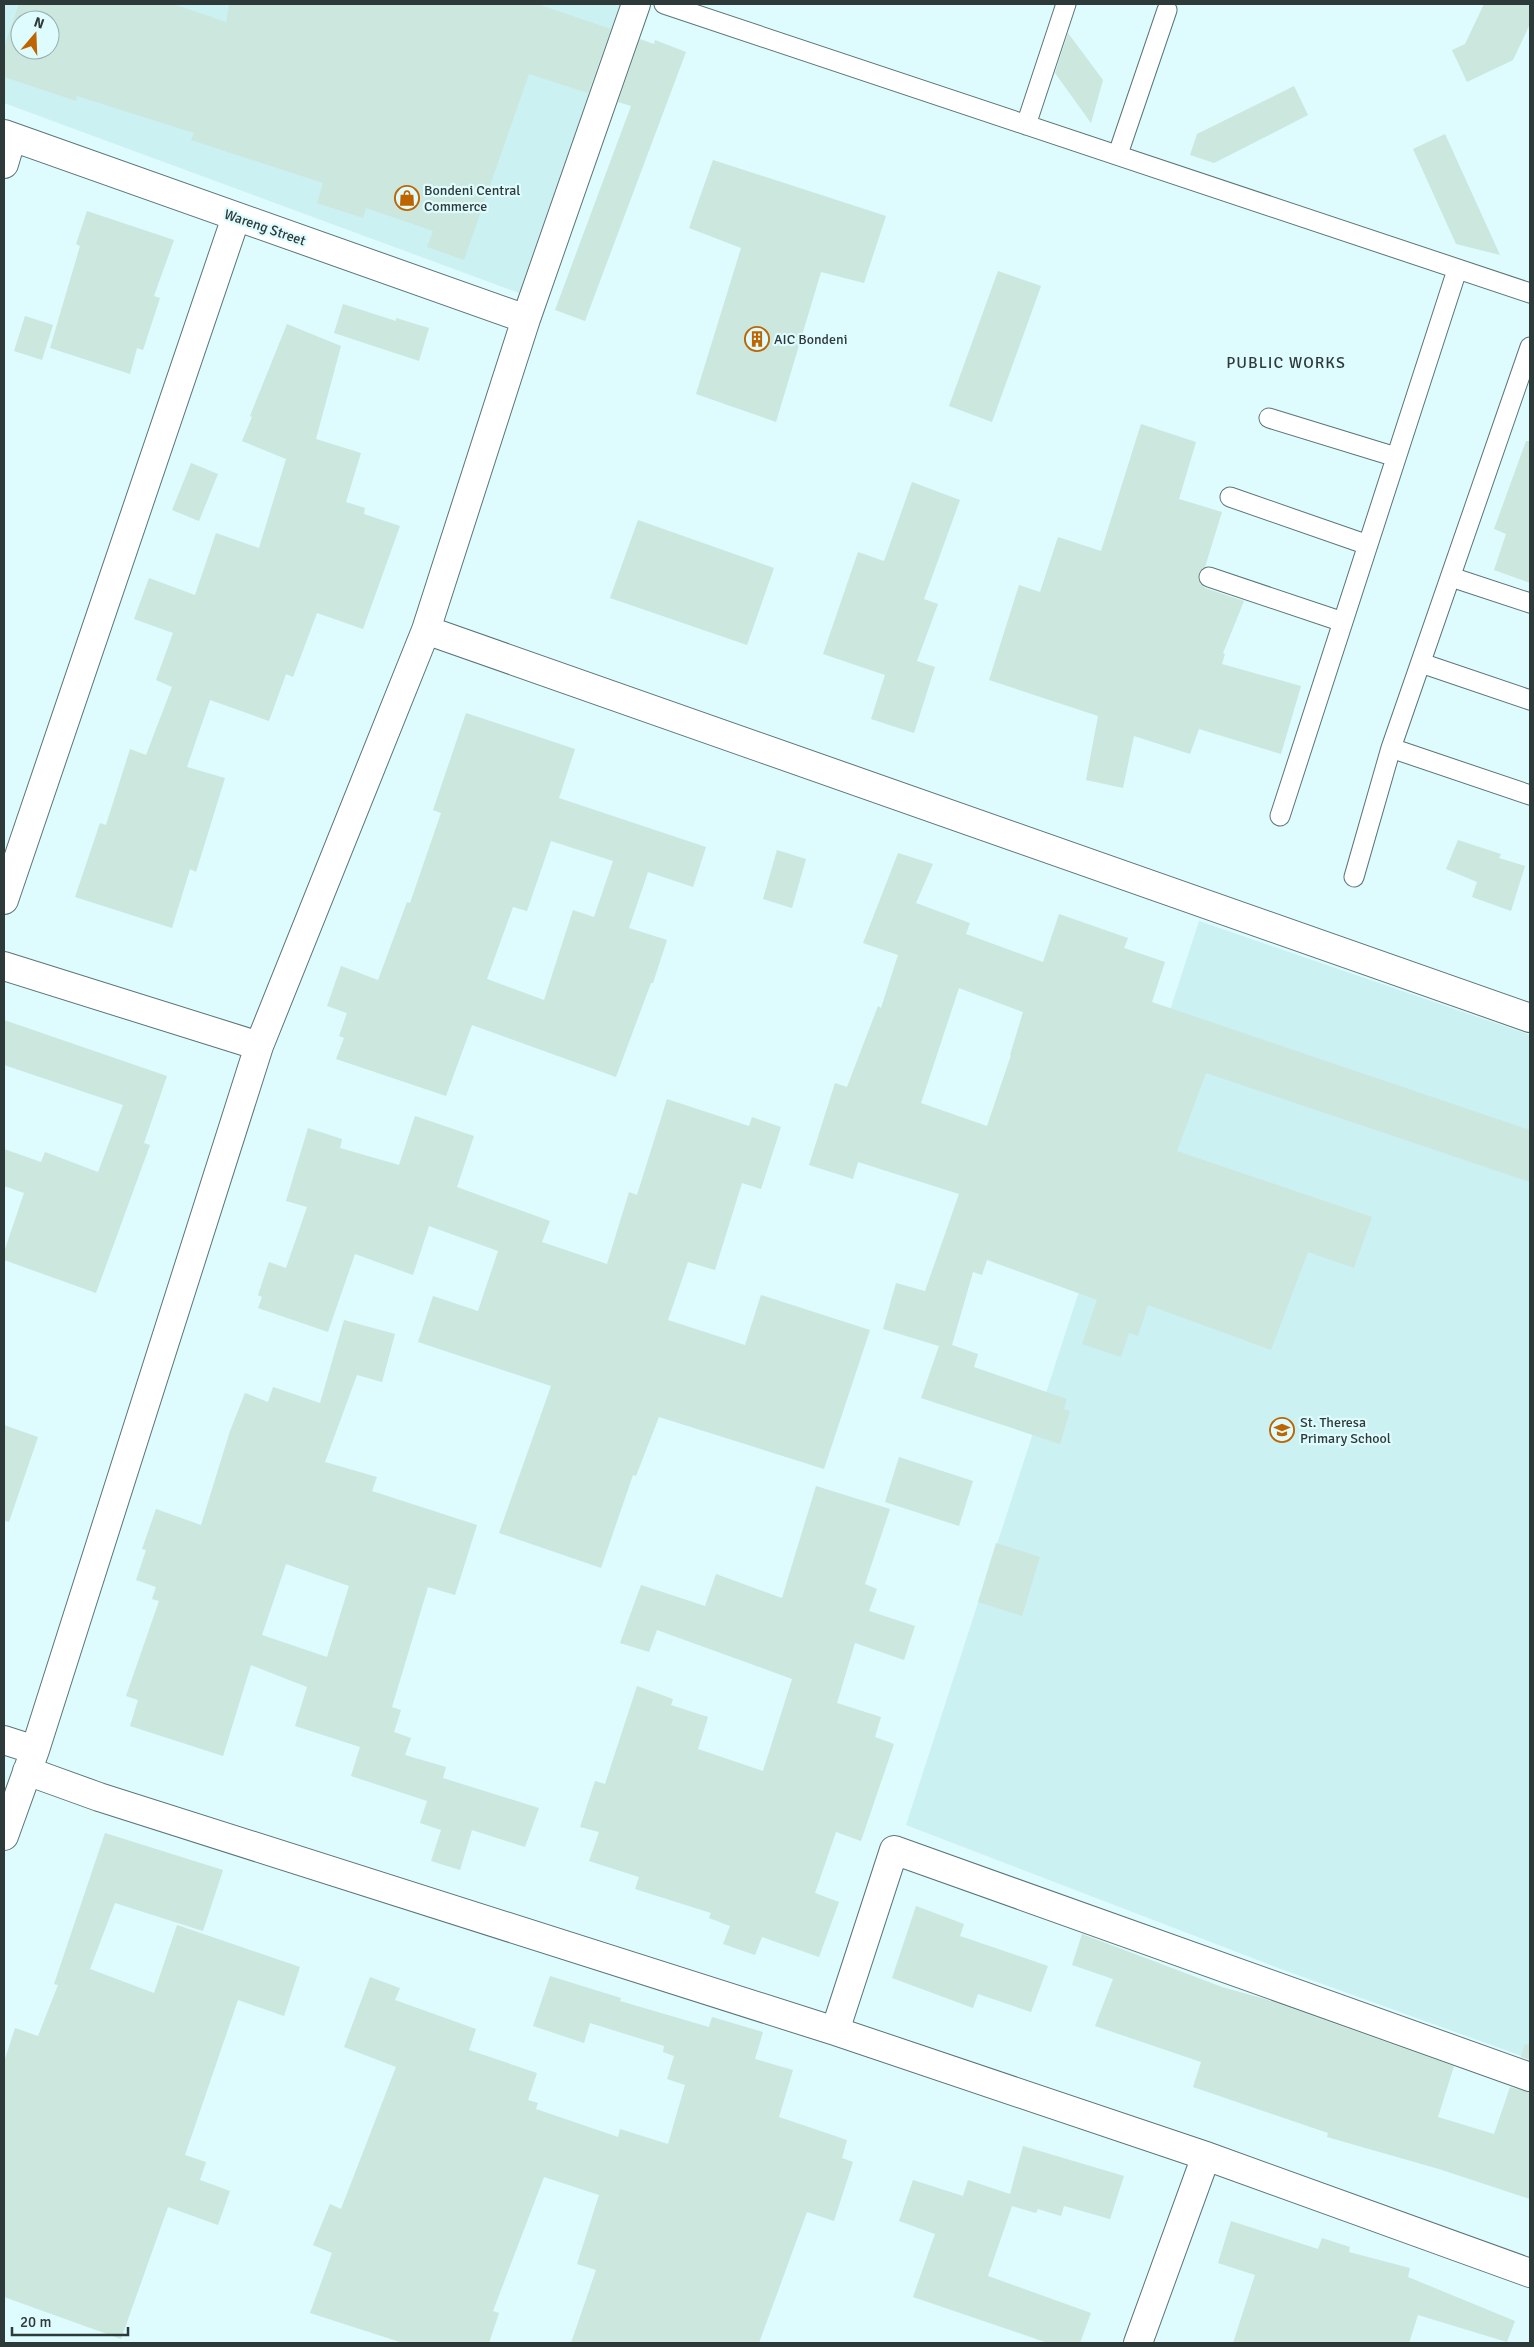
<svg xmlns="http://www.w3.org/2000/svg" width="1534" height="2347" font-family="Signika,sans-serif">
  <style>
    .built { fill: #cbf1f3; fill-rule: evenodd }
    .building { fill: #cce7dd; fill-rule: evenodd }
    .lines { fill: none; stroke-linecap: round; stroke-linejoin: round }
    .service-casing { stroke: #5b7577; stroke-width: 21 }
    .minor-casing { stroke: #5b7577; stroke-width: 30 }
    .service { stroke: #fff; stroke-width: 19 }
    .minor { stroke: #fff; stroke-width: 28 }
    .labels { text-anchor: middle; stroke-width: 4.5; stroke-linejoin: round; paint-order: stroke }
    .poi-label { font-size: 14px; fill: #2e393a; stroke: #defbfd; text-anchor: start }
    .street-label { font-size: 14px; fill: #2e393a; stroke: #defbfd }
    .quarter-label { font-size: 16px; letter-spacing: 1px; fill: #2e393a; stroke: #defbfd }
  </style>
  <rect width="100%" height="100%" fill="#defbfd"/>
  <path class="built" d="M 4,4 L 624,4 L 519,293 L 4,103 ZM 20,20 L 50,20 L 50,50 L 20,50 Z
    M 1199,921 L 1530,1035 L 1530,2059 L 1281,1969 L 906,1825 Z"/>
  <path class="building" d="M 19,4 L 173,4 L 226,22 L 229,4 L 537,4 L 611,29 L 588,93 L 529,74 L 464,260 L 427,247 L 433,231 L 366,208 L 363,218 L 317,203 L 323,183 L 191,140 L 194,133 L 77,96 L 76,101 L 4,77 L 4,47 ZM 20,20 L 50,20 L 50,50 L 20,50 Z
    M 1484,4 L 1530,4 L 1530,24 L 1513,60 L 1467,82 L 1452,50 L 1465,44 Z
    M 1068,33 L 1103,80 L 1091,123 L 1055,73 Z
    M 640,39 L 654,44 L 655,40 L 686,52 L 585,321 L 555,310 L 631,106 L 618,102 Z
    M 1294,86 L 1308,115 L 1214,163 L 1190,155 L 1197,134 Z
    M 1445,134 L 1500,255 L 1456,244 L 1413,149 Z
    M 713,160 L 886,216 L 864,283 L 821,272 L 776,422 L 696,394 L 741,248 L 689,228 Z
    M 87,211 L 174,240 L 154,296 L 160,298 L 143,350 L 137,348 L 130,374 L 50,348 L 80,246 L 76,244 Z
    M 998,271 L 1041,286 L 992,422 L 949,406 Z
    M 343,304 L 396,321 L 396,318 L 429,328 L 419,361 L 334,333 Z
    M 25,316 L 53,325 L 42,360 L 14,351 Z
    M 287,324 L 341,346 L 316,439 L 361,453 L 346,502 L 365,508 L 364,514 L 400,526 L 363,629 L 317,613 L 293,677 L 286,674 L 269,721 L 210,700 L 187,767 L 225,778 L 196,872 L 190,869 L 172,928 L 75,897 L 100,823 L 106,825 L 130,749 L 146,755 L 172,687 L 156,680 L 173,633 L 134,619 L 149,578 L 195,595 L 216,533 L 259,548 L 286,459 L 242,441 L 252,417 L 250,416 Z
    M 1141,424 L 1196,442 L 1179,499 L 1222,512 L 1205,567 L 1199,573 L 1198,579 L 1205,588 L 1244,601 L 1223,653 L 1225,654 L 1222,664 L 1301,686 L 1281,754 L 1199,729 L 1190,754 L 1134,736 L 1123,788 L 1086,780 L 1098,716 L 989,680 L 1019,585 L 1040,592 L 1058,537 L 1101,551 Z
    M 1526,441 L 1530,441 L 1530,583 L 1494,570 L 1506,534 L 1494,529 Z
    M 191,463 L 218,474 L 199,521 L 172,510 Z
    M 912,482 L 960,500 L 924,599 L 938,604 L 917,661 L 935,667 L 914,733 L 871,719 L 885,675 L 823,654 L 858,552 L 884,561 Z
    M 638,520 L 774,568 L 747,645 L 610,598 Z
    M 466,713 L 575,749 L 559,798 L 706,847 L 693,887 L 648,872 L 629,928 L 667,940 L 653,983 L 651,983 L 616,1077 L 472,1025 L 446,1096 L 336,1059 L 344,1038 L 339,1036 L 347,1013 L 327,1006 L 341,966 L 378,980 L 407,902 L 410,903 L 441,813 L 433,810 ZM 551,841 L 613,861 L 594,917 L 573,910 L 544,1000 L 487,979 L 513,907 L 527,911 Z
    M 1458,840 L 1501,854 L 1499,858 L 1525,866 L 1511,911 L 1472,897 L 1477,882 L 1446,869 Z
    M 777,850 L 806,859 L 792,908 L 763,899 Z
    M 898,853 L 933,864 L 916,903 L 970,923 L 966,934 L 1043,962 L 1059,914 L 1128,938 L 1124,948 L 1165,962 L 1152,1002 L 1530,1130 L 1530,1182 L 1206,1073 L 1177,1151 L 1372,1217 L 1354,1268 L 1308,1252 L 1271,1350 L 1148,1305 L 1138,1336 L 1129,1333 L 1121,1357 L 1082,1344 L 1097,1300 L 987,1260 L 982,1275 L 973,1272 L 952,1345 L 978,1354 L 974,1367 L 1067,1399 L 1064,1409 L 1070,1411 L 1060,1444 L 921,1398 L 939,1346 L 883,1329 L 896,1283 L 925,1291 L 959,1194 L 858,1162 L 853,1179 L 809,1165 L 835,1083 L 847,1087 L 878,1006 L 881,1008 L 898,955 L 863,943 ZM 959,988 L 1023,1012 L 1010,1055 L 1011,1055 L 987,1126 L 921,1103 Z
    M 4,1020 L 167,1076 L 144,1143 L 150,1145 L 96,1293 L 4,1260 L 4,1252 L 24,1193 L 4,1186 L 4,1149 L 41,1162 L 45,1152 L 98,1172 L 123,1105 L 4,1065 Z
    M 667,1099 L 749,1126 L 752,1117 L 781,1127 L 761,1189 L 742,1183 L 715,1270 L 688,1262 L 668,1320 L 745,1345 L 761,1295 L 870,1330 L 824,1469 L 659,1417 L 636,1476 L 633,1475 L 601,1568 L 499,1533 L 551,1386 L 418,1342 L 433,1296 L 478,1311 L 498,1251 L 429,1226 L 413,1275 L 355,1254 L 328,1332 L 258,1308 L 262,1297 L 258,1295 L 269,1262 L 286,1268 L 307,1207 L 286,1201 L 308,1128 L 342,1139 L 340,1148 L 399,1165 L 415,1116 L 474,1136 L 457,1187 L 550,1221 L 542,1242 L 607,1264 L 629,1192 L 637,1195 Z
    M 344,1320 L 395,1334 L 382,1382 L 357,1375 L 325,1462 L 377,1477 L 372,1491 L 477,1525 L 455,1595 L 428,1587 L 392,1707 L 401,1710 L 394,1732 L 411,1738 L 405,1755 L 446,1767 L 443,1778 L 539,1808 L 525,1847 L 472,1830 L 460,1870 L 431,1861 L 441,1830 L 420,1823 L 427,1801 L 351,1776 L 360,1747 L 295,1726 L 307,1687 L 251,1665 L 223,1756 L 130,1726 L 138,1700 L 126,1696 L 159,1601 L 152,1599 L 156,1587 L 136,1580 L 146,1550 L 142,1549 L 156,1509 L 201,1525 L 230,1431 L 245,1393 L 268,1402 L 273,1387 L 320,1403 ZM 286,1564 L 349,1586 L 327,1657 L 262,1635 Z
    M 4,1425 L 38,1437 L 9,1522 L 4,1521 Z
    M 899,1457 L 973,1481 L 959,1526 L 885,1502 Z
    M 816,1486 L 890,1509 L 865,1584 L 877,1589 L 869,1611 L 915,1626 L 904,1660 L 855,1643 L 837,1703 L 881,1717 L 875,1737 L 894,1744 L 861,1841 L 836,1832 L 815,1893 L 839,1902 L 819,1957 L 762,1937 L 755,1955 L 723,1944 L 730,1926 L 709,1918 L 711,1913 L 635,1889 L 639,1877 L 589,1861 L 599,1832 L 580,1827 L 595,1781 L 605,1784 L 637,1686 L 673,1699 L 671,1705 L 708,1717 L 698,1749 L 763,1771 L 792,1679 L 657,1630 L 649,1652 L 620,1643 L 641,1585 L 705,1606 L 716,1574 L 782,1598 Z
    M 996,1543 L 1040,1557 L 1022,1616 L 978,1602 Z
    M 105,1833 L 223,1870 L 203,1931 L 115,1903 L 90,1969 L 154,1993 L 177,1925 L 300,1967 L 284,2016 L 238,2000 L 185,2155 L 206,2162 L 200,2180 L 230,2191 L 218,2225 L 168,2207 L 121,2339 L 4,2297 L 4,2062 L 15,2028 L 38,2036 L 58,1985 L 54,1984 Z
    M 916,1906 L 964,1924 L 960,1936 L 1048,1966 L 1031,2012 L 978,1994 L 973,2008 L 892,1978 Z
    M 1082,1934 L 1222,1987 L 1265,1999 L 1454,2066 L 1438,2117 L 1494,2134 L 1510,2087 L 1530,2092 L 1530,2199 L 1439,2169 L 1327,2137 L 1328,2133 L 1193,2087 L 1201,2062 L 1095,2026 L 1113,1979 L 1072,1965 Z
    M 550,1976 L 621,1998 L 620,2001 L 709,2027 L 712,2017 L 763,2032 L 755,2059 L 793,2070 L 779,2117 L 847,2140 L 842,2158 L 853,2162 L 834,2221 L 807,2212 L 759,2343 L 571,2343 L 596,2270 L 577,2264 L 599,2195 L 544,2177 L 493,2311 L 499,2313 L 489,2343 L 403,2343 L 310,2313 L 332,2253 L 313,2245 L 330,2204 L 341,2209 L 396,2067 L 344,2047 L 370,1977 L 400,1988 L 395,2000 L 476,2029 L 469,2050 L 537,2073 L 528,2100 L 538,2103 L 536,2109 L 618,2137 L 620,2129 L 668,2144 L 685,2085 L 667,2079 L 674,2056 L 663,2052 L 664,2046 L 590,2023 L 584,2043 L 533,2026 Z
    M 1525,2044 L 1530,2045 L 1530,2060 L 1521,2057 Z
    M 1023,2146 L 1124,2176 L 1110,2219 L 1064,2206 L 1061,2216 L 1038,2209 L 1036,2213 L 1012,2206 L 988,2276 L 1091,2313 L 1080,2343 L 1048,2343 L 913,2297 L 935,2234 L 899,2221 L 913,2180 L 963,2196 L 968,2180 L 1010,2194 Z
    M 1231,2221 L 1318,2249 L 1322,2238 L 1350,2247 L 1349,2252 L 1410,2268 L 1408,2277 L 1515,2321 L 1507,2342 L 1418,2315 L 1409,2343 L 1233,2343 L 1255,2275 L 1218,2263 Z"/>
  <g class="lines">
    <defs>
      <path id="service" d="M 664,4 L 1530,293
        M 1026,125 L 1066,4
        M 1118,154 L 1167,10
        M 1530,347 L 1391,748 L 1530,795
        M 1269,418 L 1396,457
        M 1230,497 L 1368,545
        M 1209,577 L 1343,622
        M 1451,577 L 1530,603
        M 1421,663 L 1530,700
        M 1280,816 L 1457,270
        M 1354,877 L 1391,748"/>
      <path id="minor" d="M 4,134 L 526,319
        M 4,164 L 12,137
        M 426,630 L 1530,1018
        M 4,900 L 236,217
        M 4,966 L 259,1046
        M 4,1740 L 35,1750
        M 27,1771 L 99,1797 L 835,2031 L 1206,2156 L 1530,2273
        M 4,1836 L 35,1750 L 259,1046 L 426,630 L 526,319 L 636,4
        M 835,2031 L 894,1850 L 1530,2077
        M 1138,2343 L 1206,2156"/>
    </defs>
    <use href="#service" class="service-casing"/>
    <use href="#minor" class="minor-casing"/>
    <use href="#service" class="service"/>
    <use href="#minor" class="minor"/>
  </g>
  <defs>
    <symbol id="shop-ring" viewBox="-11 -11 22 22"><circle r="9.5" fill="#defbfd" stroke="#be6501" stroke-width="1.5"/><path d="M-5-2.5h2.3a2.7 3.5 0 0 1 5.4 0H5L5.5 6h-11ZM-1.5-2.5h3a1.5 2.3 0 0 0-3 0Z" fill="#be6501"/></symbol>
    <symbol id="building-ring" viewBox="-11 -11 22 22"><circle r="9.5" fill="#defbfd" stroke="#be6501" stroke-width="1.5"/><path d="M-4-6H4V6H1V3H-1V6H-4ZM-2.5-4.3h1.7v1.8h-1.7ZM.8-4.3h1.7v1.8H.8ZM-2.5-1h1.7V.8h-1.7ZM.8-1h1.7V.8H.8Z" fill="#be6501"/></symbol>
    <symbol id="school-ring" viewBox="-11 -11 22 22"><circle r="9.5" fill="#defbfd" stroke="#be6501" stroke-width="1.5"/><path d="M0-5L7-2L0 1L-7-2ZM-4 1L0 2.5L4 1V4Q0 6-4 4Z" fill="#be6501"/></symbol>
  </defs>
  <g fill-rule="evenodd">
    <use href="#shop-ring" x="393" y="184" width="28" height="28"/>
    <use href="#building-ring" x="743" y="325" width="28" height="28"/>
    <use href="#school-ring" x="1268" y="1416" width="28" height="28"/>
  </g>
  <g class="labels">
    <g class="poi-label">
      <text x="424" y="195">Bondeni Central<tspan x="424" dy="16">Commerce</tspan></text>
      <text x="774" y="344">AIC Bondeni</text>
      <text x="1300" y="1427">St. Theresa<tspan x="1300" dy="16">Primary School</tspan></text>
    </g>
    <g class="street-label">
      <text transform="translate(265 227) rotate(19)" y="5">Wareng Street</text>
    </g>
    <g class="quarter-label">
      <text x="1286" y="368">PUBLIC WORKS</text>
    </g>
  </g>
  <rect width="1534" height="2347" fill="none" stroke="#2e393a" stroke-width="10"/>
  <g transform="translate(35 35) rotate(19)"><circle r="24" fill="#defbfd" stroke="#98adaf"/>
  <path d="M0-4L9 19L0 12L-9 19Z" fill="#be6501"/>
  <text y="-8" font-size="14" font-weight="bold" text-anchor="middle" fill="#2e393a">N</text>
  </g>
  <path d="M12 2327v8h116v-8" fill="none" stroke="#2e393a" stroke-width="2.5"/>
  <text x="20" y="2327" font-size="15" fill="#2e393a" stroke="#defbfd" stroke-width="4" paint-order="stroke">20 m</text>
</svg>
